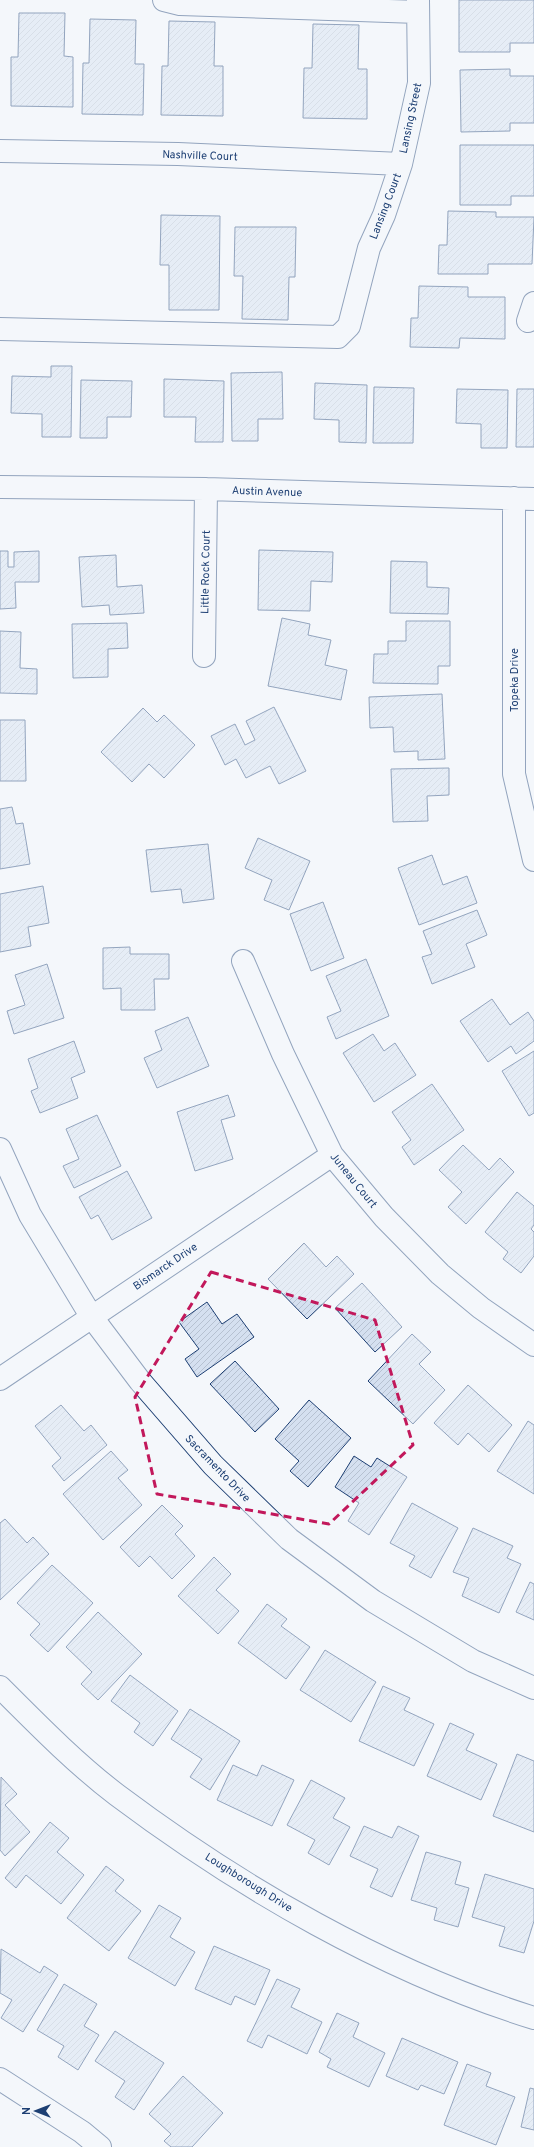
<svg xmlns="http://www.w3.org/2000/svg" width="534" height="2147" font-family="Overpass,sans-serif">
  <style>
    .building { fill: url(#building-hatch); stroke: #1d3f73 }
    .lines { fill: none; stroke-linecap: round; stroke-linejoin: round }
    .minor-casing { stroke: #1d3f73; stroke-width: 24 }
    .minor { stroke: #f4f7fb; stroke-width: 22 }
    .marked { fill: none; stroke: #c2185b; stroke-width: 3; stroke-dasharray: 8 5; stroke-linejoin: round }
    .labels { text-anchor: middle; stroke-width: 3; stroke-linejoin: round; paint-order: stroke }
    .street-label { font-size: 11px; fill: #1d3f73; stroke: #f4f7fb }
  </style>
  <defs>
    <pattern id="building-hatch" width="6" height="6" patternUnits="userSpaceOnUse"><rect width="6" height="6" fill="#d5e0f0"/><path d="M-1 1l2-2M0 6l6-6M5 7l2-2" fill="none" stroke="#b6c1d1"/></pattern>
  </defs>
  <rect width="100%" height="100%" fill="#f4f7fb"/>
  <path class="building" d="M 459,0 L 534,0 L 534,43 L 510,43 L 510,52 L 459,52 Z
    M 19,13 L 65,13 L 64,56 L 73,57 L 73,107 L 11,106 L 11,57 L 18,57 Z
    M 90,19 L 136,20 L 135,64 L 144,64 L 143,115 L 82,114 L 83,63 L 89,63 Z
    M 169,21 L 215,22 L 214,66 L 223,66 L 223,116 L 161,115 L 162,66 L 168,66 Z
    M 313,24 L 359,25 L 358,69 L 367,69 L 367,119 L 303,118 L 304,68 L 312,68 Z
    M 510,69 L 510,76 L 534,76 L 534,123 L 510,123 L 510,131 L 461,132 L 460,70 Z
    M 460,145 L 534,145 L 534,196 L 511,196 L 511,205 L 460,205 Z
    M 448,211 L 496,212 L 496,217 L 534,217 L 532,264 L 488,264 L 488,274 L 438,274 L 439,245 L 447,245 Z
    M 161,215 L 220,216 L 219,310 L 169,310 L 169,265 L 160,265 Z
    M 235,227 L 296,227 L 295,277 L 289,277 L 288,320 L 242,319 L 243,276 L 234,276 Z
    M 419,286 L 468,287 L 468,297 L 505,297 L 505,339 L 460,338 L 459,348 L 410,347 L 411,318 L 418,318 Z
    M 51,366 L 72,366 L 71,437 L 42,437 L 42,414 L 11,413 L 12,376 L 51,377 Z
    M 282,372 L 283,419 L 258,419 L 258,441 L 232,441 L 231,373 Z
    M 164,379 L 224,381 L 223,442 L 195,442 L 196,417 L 164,417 Z
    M 81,380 L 132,381 L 131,417 L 107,417 L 107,438 L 80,438 Z
    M 315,383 L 367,385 L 366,443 L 339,442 L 339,420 L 314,419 Z
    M 374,387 L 414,388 L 413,443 L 373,443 Z
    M 457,389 L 508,390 L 507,448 L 481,448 L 481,424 L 456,423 Z
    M 517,389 L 534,389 L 534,447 L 516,447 Z
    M 259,550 L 333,552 L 332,582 L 311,581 L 310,611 L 258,610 Z
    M 0,551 L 8,551 L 8,567 L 14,567 L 14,552 L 39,551 L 39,582 L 15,582 L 16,608 L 0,609 Z
    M 116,555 L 117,587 L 142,585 L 144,613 L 110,615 L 109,605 L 82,607 L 79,557 Z
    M 391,561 L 427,562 L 427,587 L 449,588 L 448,614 L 390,613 Z
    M 282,618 L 310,624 L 308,635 L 331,640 L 325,665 L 347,670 L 341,700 L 268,686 Z
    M 406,621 L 450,621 L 450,666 L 438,666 L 438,684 L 373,683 L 374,654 L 388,654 L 388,641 L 406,641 Z
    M 127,623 L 128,648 L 108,649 L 108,677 L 73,678 L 72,624 Z
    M 0,631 L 21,632 L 20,668 L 37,669 L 37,694 L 0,693 Z
    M 442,694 L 445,759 L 418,760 L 418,751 L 394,752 L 393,727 L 370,728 L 369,697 Z
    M 274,707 L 306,771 L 279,784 L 270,766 L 246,778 L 236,759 L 225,765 L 211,736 L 235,724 L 245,745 L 255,740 L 246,721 Z
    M 143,708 L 157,722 L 164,715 L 195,745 L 164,778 L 149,764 L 132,782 L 101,752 Z
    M 0,720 L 25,720 L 26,781 L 0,781 Z
    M 449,768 L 449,795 L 427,796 L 428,821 L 393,822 L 391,769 Z
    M 12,807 L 16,824 L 23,823 L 30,864 L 0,869 L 0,809 Z
    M 258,838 L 310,861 L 289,910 L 264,900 L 272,880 L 245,868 Z
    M 208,844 L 214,899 L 183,903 L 181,889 L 151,892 L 146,850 Z
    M 432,855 L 443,885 L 467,876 L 477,903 L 419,925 L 398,868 Z
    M 43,886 L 49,923 L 28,927 L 31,946 L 0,952 L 0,894 Z
    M 323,902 L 344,958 L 311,971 L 290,914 Z
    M 477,910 L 487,935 L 466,944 L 475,967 L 432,984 L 422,957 L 432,954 L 423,931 Z
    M 130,947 L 130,954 L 169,954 L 169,979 L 154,979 L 155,1010 L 121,1010 L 121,988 L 103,989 L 103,948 Z
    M 366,959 L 389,1016 L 336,1039 L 327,1017 L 341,1011 L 326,976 Z
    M 47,964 L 64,1018 L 14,1034 L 7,1011 L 25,1005 L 15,975 Z
    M 492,999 L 510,1025 L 528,1012 L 534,1021 L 534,1041 L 516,1054 L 511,1046 L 488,1062 L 460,1021 Z
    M 188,1017 L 209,1066 L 157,1088 L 144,1058 L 162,1050 L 155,1031 Z
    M 373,1034 L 384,1051 L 395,1043 L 416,1075 L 374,1102 L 343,1053 Z
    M 74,1041 L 85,1072 L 71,1078 L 78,1098 L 40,1113 L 31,1091 L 38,1088 L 28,1059 Z
    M 534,1051 L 534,1113 L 529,1116 L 502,1071 Z
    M 432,1084 L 464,1130 L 414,1165 L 402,1147 L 411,1140 L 392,1112 Z
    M 228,1095 L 235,1116 L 221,1120 L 233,1159 L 195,1171 L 177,1112 Z
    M 97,1115 L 121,1166 L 74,1188 L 63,1166 L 79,1159 L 66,1129 Z
    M 463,1145 L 489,1170 L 500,1158 L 514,1172 L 466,1224 L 448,1207 L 462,1192 L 439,1170 Z
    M 127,1171 L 152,1218 L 112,1240 L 98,1215 L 91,1219 L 79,1197 Z
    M 517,1192 L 534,1206 L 534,1225 L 531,1229 L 534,1232 L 534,1256 L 521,1273 L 503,1259 L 508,1252 L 485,1232 Z
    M 304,1243 L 326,1267 L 337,1256 L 354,1274 L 307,1319 L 268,1279 Z
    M 362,1283 L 402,1327 L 375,1352 L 335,1308 Z
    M 207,1302 L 222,1324 L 237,1314 L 254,1337 L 197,1377 L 185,1359 L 199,1349 L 179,1322 Z
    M 412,1334 L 431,1352 L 419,1364 L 445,1390 L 413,1424 L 368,1381 Z
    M 235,1361 L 279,1409 L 255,1432 L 210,1384 Z
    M 468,1385 L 512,1425 L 489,1452 L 468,1433 L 458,1445 L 434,1423 Z
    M 309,1400 L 351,1438 L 308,1487 L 290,1471 L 299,1461 L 275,1439 Z
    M 61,1405 L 84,1431 L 91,1425 L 107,1445 L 64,1481 L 52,1466 L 61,1458 L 35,1426 Z
    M 528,1421 L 534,1425 L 534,1494 L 497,1471 Z
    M 111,1451 L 128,1470 L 118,1478 L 142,1505 L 103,1540 L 63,1494 Z
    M 354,1456 L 371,1467 L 377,1458 L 407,1477 L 369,1535 L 348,1521 L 359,1503 L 335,1487 Z
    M 412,1503 L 458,1528 L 431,1578 L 409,1566 L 415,1556 L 390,1543 Z
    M 162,1505 L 183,1526 L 175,1534 L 195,1556 L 172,1579 L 150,1556 L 139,1567 L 120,1547 Z
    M 5,1519 L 27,1543 L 33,1537 L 49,1554 L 0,1600 L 0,1523 Z
    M 473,1528 L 513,1546 L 507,1558 L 521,1564 L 499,1613 L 462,1596 L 469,1578 L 453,1572 Z
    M 214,1557 L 231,1574 L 216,1590 L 239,1611 L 218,1634 L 178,1596 Z
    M 52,1565 L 93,1603 L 48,1652 L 30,1635 L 40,1624 L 17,1603 Z
    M 530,1582 L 534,1584 L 534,1620 L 516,1612 Z
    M 267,1604 L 287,1619 L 281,1626 L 310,1647 L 286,1679 L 238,1643 Z
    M 98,1612 L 142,1654 L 98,1700 L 81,1684 L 92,1672 L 66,1647 Z
    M 325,1650 L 376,1682 L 351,1722 L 300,1690 Z
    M 130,1675 L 178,1711 L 153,1746 L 134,1732 L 140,1723 L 111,1701 Z
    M 383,1686 L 410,1698 L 404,1710 L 434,1724 L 414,1766 L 359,1741 Z
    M 190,1709 L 240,1741 L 210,1790 L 190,1777 L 202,1759 L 171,1739 Z
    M 450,1723 L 474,1734 L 466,1750 L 497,1764 L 481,1800 L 427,1776 Z
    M 517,1754 L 534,1761 L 534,1832 L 493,1816 Z
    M 233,1765 L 257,1776 L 262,1765 L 294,1780 L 272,1826 L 217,1800 Z
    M 1,1777 L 17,1794 L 5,1805 L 30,1832 L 5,1856 L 0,1850 Z
    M 311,1780 L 345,1798 L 333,1818 L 350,1827 L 329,1865 L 308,1853 L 315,1840 L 287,1825 Z
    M 50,1822 L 69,1838 L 57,1852 L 84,1875 L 61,1904 L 26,1875 L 16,1888 L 5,1878 Z
    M 364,1826 L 392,1838 L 398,1826 L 419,1836 L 392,1897 L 370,1887 L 378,1869 L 350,1856 Z
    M 426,1852 L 461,1862 L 455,1884 L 469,1888 L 458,1927 L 434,1920 L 437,1908 L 411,1900 Z
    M 106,1866 L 124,1880 L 115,1891 L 141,1911 L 109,1951 L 67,1918 Z
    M 485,1874 L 534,1889 L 534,1921 L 524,1953 L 499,1946 L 505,1927 L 472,1917 Z
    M 159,1905 L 181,1918 L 170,1937 L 195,1952 L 175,1986 L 128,1958 Z
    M 214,1946 L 270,1970 L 255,2005 L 235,1996 L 231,2005 L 195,1989 Z
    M 1,1949 L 40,1973 L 44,1966 L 58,1975 L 23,2032 L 1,2018 L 12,2000 L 0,1993 Z
    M 277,1979 L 300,1989 L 291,2007 L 322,2022 L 307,2054 L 268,2035 L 262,2048 L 247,2041 Z
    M 64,1984 L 97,2004 L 84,2026 L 99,2035 L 78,2070 L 58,2057 L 64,2046 L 37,2030 Z
    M 337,2013 L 359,2023 L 353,2037 L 385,2053 L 369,2087 L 327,2067 L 331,2059 L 319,2052 Z
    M 115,2031 L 164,2063 L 134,2110 L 115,2097 L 125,2081 L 95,2061 Z
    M 402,2038 L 458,2062 L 444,2094 L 421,2085 L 418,2090 L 386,2076 Z
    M 467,2064 L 491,2073 L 486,2086 L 515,2097 L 496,2145 L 444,2125 Z
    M 183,2076 L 223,2113 L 192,2147 L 171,2147 L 164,2141 L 171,2134 L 149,2114 Z
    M 530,2088 L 534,2089 L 534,2130 L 521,2127 Z"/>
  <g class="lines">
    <defs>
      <path id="minor" d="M 164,0 L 180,4 L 418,12
        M 0,151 L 178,154 L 401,164
        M 528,321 L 534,303
        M 0,329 L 338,337 L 349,326 L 369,248 L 384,215 L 401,164 L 419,83 L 418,0
        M 0,487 L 206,489 L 534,499
        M 514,498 L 514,774 L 534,860
        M 204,656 L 206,489
        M 243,961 L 283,1054 L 332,1155 L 384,1217 L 440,1274 L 481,1308 L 534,1345
        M 0,1149 L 30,1215 L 91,1316 L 140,1381 L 213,1465 L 289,1539 L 373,1601 L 473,1661 L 534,1688
        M 0,1379 L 332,1155
        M 0,1687 C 37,1724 75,1763 117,1795 C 241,1888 386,1972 534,2018
        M 0,2079 L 82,2132 L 100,2147"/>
    </defs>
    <use href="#minor" class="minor-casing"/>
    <use href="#minor" class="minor"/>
  </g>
  <path d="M0 0H534V2147H0ZM 211,1272 L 375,1320 L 413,1445 L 329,1524 L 157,1494 L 135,1397 Z" fill="#f4f7fb" fill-opacity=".55" fill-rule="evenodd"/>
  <path class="marked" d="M 211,1272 L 375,1320 L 413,1445 L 329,1524 L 157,1494 L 135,1397 Z"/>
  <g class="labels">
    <g class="street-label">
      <text transform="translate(410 118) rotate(-78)" y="4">Lansing Street</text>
      <text transform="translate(200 155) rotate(2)" y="4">Nashville Court</text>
      <text transform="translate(385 206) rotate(-69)" y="4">Lansing Court</text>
      <text transform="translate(267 491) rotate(2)" y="4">Austin Avenue</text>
      <text transform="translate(205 572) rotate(-89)" y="4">Little Rock Court</text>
      <text transform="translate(514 680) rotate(-90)" y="4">Topeka Drive</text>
      <text transform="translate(354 1180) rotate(51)" y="4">Juneau Court</text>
      <text transform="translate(165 1266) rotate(-34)" y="4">Bismarck Drive</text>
      <text transform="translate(218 1468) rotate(46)" y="4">Sacramento Drive</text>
      <text transform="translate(249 1882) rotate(32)" y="4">Loughborough Drive</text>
    </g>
  </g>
  <g transform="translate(36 2111) rotate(270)" stroke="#f4f7fb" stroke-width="3" paint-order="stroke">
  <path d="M0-3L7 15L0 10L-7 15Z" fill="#1d3f73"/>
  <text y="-6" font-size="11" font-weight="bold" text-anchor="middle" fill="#1d3f73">N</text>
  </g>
</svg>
